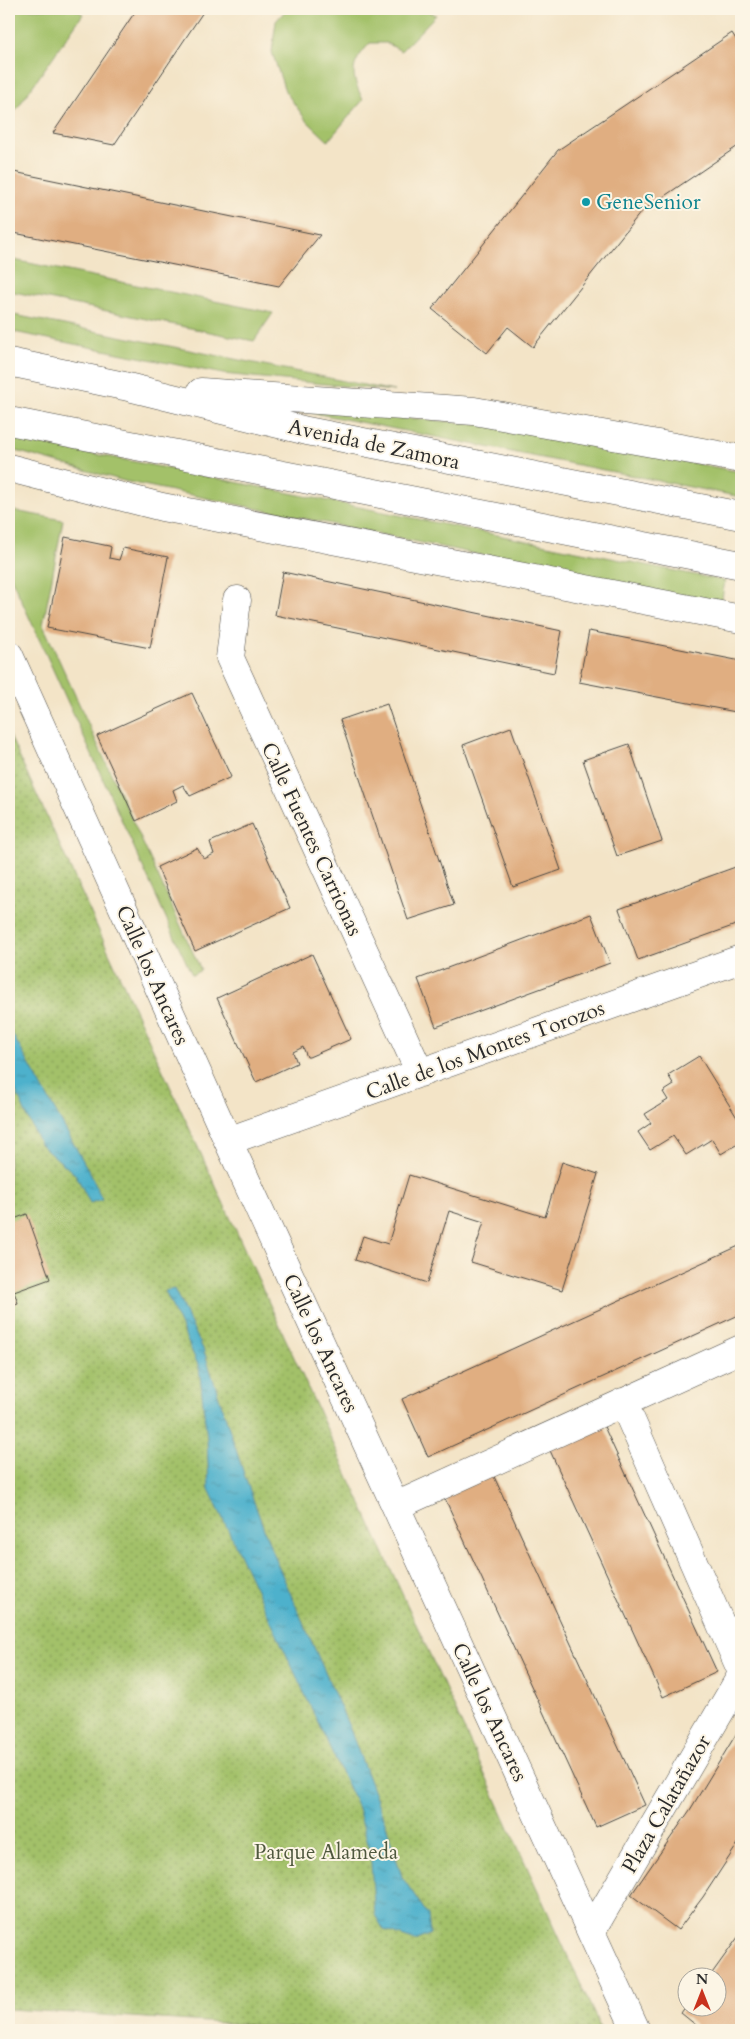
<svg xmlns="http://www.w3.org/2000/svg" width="750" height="2039" font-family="Cardo,serif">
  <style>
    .grass { fill: #a3c169; stroke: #67764a }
    .park { fill: url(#park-dots); stroke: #67764a }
    .water { fill: url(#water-ripples); stroke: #3c6e7c }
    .building { fill: #e0ae81 }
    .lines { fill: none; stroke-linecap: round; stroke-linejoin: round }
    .street-casing { stroke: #494742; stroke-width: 29 }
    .highway-casing { stroke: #494742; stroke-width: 29 }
    .street { stroke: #fff; stroke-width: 28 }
    .highway { stroke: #fff; stroke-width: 28 }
    .culture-dot { fill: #0f9aa8; stroke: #fcf5e5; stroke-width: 2 }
    .labels { text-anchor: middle; stroke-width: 4; stroke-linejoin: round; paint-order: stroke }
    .culture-label { font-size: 21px; fill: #0d838f; stroke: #fcf5e5; text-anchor: start }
    .street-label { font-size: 21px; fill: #2b2b2b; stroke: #fcf5e5 }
    .park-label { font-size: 21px; fill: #4f583e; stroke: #fcf5e5 }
  </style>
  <defs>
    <pattern id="park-dots" width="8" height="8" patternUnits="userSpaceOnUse" patternTransform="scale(1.25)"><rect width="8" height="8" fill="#a3c169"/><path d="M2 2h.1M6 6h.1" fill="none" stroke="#859d57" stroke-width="1.8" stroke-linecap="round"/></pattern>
    <pattern id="water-ripples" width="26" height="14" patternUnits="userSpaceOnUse" patternTransform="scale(1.25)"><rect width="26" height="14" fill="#4db1cc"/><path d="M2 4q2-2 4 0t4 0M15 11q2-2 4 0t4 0" fill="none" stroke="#4090a6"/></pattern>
  </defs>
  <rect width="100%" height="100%" fill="#fcf5e5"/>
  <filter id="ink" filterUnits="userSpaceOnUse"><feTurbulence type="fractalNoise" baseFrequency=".02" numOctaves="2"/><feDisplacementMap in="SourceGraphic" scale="10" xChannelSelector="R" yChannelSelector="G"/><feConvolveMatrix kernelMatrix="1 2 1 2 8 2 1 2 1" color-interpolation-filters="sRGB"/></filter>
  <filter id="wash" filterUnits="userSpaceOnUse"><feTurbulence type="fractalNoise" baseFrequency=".0096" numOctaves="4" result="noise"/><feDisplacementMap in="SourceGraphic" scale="20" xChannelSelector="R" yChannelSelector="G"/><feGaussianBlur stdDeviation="1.12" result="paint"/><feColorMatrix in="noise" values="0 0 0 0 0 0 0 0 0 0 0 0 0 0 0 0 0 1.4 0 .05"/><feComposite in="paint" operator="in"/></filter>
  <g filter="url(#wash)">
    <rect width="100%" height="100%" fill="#f3e4c7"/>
    <path class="grass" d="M 9,9 L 75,9 L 83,14 L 9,120 Z
      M 287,9 L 425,9 L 436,15 L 401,51 L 387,43 L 370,43 C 350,65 350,73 363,100 L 328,141 L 306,120 L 285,91 L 272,52 L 276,21 Z
      M 9,259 L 273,313 L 254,341 L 9,291 Z
      M 9,314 L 394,391 L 223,374 L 9,331 Z
      M 283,407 L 489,425 L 741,472 L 741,497 Z
      M 9,438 L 131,461 L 725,581 L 721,605 L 124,481 L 9,449 Z
      M 9,510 L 63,520 L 43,625 L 201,970 L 192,975 L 9,573 Z"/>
    <path class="park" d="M 9,734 L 597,2020 L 601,2030 L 328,2030 L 9,2009 Z"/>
    <path class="water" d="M 9,1028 L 91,1175 L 102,1199 L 90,1203 L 76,1175 L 40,1144 L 27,1116 L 9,1075 Z
      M 174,1289 L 204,1351 L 245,1477 L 273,1554 L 350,1729 L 386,1825 L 402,1877 L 428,1915 L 430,1934 L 416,1941 L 384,1930 L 375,1915 L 370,1851 L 358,1808 L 209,1489 L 207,1439 L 199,1367 L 165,1291 Z"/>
    <g id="blocks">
      <path class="building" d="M 137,9 L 205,9 L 114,145 L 53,133 Z
        M 732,33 L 741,47 L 741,144 L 641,212 L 533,347 L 508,327 L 487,353 L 432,309 L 558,150 Z
        M 9,171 L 320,235 L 279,286 L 9,232 Z
        M 65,537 L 109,546 L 111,547 L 109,558 L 119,560 L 123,548 L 168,557 L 150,648 L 47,628 Z
        M 283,572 L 562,631 L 554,673 L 275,615 Z
        M 589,631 L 741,661 L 741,713 L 579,682 Z
        M 192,693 L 231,777 L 190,796 L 183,785 L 173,790 L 177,801 L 136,821 L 97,736 Z
        M 387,704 L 454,905 L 408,920 L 340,720 Z
        M 511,727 L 561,870 L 513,887 L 463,745 Z
        M 629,744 L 662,841 L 617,856 L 583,760 Z
        M 252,824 L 290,908 L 195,951 L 157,867 L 197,848 L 204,859 L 214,854 L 210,842 Z
        M 741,865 L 741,923 L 638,960 L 619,909 Z
        M 591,914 L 610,963 L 436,1027 L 418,979 Z
        M 312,954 L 351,1039 L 309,1057 L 307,1057 L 303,1047 L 293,1052 L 297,1063 L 256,1082 L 217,998 Z
        M 699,1056 L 741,1124 L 741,1142 L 721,1154 L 712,1139 L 686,1155 L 673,1136 L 650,1150 L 638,1132 L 651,1123 L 645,1114 L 668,1100 L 663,1092 L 674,1085 L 668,1075 Z
        M 562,1162 L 598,1174 L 562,1290 L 471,1262 L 484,1222 L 449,1211 L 427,1283 L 355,1260 L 363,1236 L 388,1244 L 409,1175 L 545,1217 Z
        M 27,1214 L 50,1279 L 14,1292 L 18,1303 L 9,1307 L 9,1221 Z
        M 741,1245 L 741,1314 L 428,1457 L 402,1399 Z
        M 601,1420 L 717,1672 L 663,1697 L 547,1444 Z
        M 491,1470 L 645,1805 L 596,1827 L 442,1492 Z
        M 741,1726 L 741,1839 L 703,1897 L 678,1930 L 631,1895 L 690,1810 Z
        M 741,1933 L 741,2026 L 738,2030 L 702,2030 L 681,2013 L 686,2006 L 718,2006 L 718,1976 L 710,1976 Z"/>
    </g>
  </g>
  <g filter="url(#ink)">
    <use href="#blocks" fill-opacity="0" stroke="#494742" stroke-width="1"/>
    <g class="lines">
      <defs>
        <path id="street" d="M 237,600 L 230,658 L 420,1073
          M 9,655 L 228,1141 L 636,2030
          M 228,1141 L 741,959
          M 623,1402 L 741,1670
          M 396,1506 L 741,1349
          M 591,1932 L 741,1676"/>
        <path id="highway" d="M 9,362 L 124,386 L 307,431 L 741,516
          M 201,392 L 474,411 L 741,459
          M 9,421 L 741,565
          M 9,468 L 162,507 L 741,619"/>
      </defs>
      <use href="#street" class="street-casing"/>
      <use href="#highway" class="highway-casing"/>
      <use href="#street" class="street"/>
      <use href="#highway" class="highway"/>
    </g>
  </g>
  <circle class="culture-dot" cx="586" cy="202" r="5"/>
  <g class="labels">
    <g class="culture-label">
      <text x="596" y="209">GeneSenior</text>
    </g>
    <g class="street-label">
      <text transform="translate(374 444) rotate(12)" y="7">Avenida de Zamora</text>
      <text transform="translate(312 839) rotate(65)" y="7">Calle Fuentes Carrionas</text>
      <text transform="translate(153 975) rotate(66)" y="7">Calle los Ancares</text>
      <text transform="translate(485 1050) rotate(-20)" y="7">Calle de los Montes Torozos</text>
      <text transform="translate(321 1343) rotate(65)" y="7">Calle los Ancares</text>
      <text transform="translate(490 1712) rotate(65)" y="7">Calle los Ancares</text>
      <text transform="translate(666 1804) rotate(-60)" y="7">Plaza Calatañazor</text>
    </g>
    <g class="park-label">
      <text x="326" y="1859">Parque Alameda</text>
    </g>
  </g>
  <rect width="750" height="2039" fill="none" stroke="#fcf5e5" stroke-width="30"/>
  <g transform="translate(702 1992)"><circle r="24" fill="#fcf5e5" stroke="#a8a49b"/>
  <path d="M0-4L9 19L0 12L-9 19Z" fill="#c8321e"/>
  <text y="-8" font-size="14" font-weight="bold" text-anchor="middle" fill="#2b2b2b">N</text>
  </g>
</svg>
